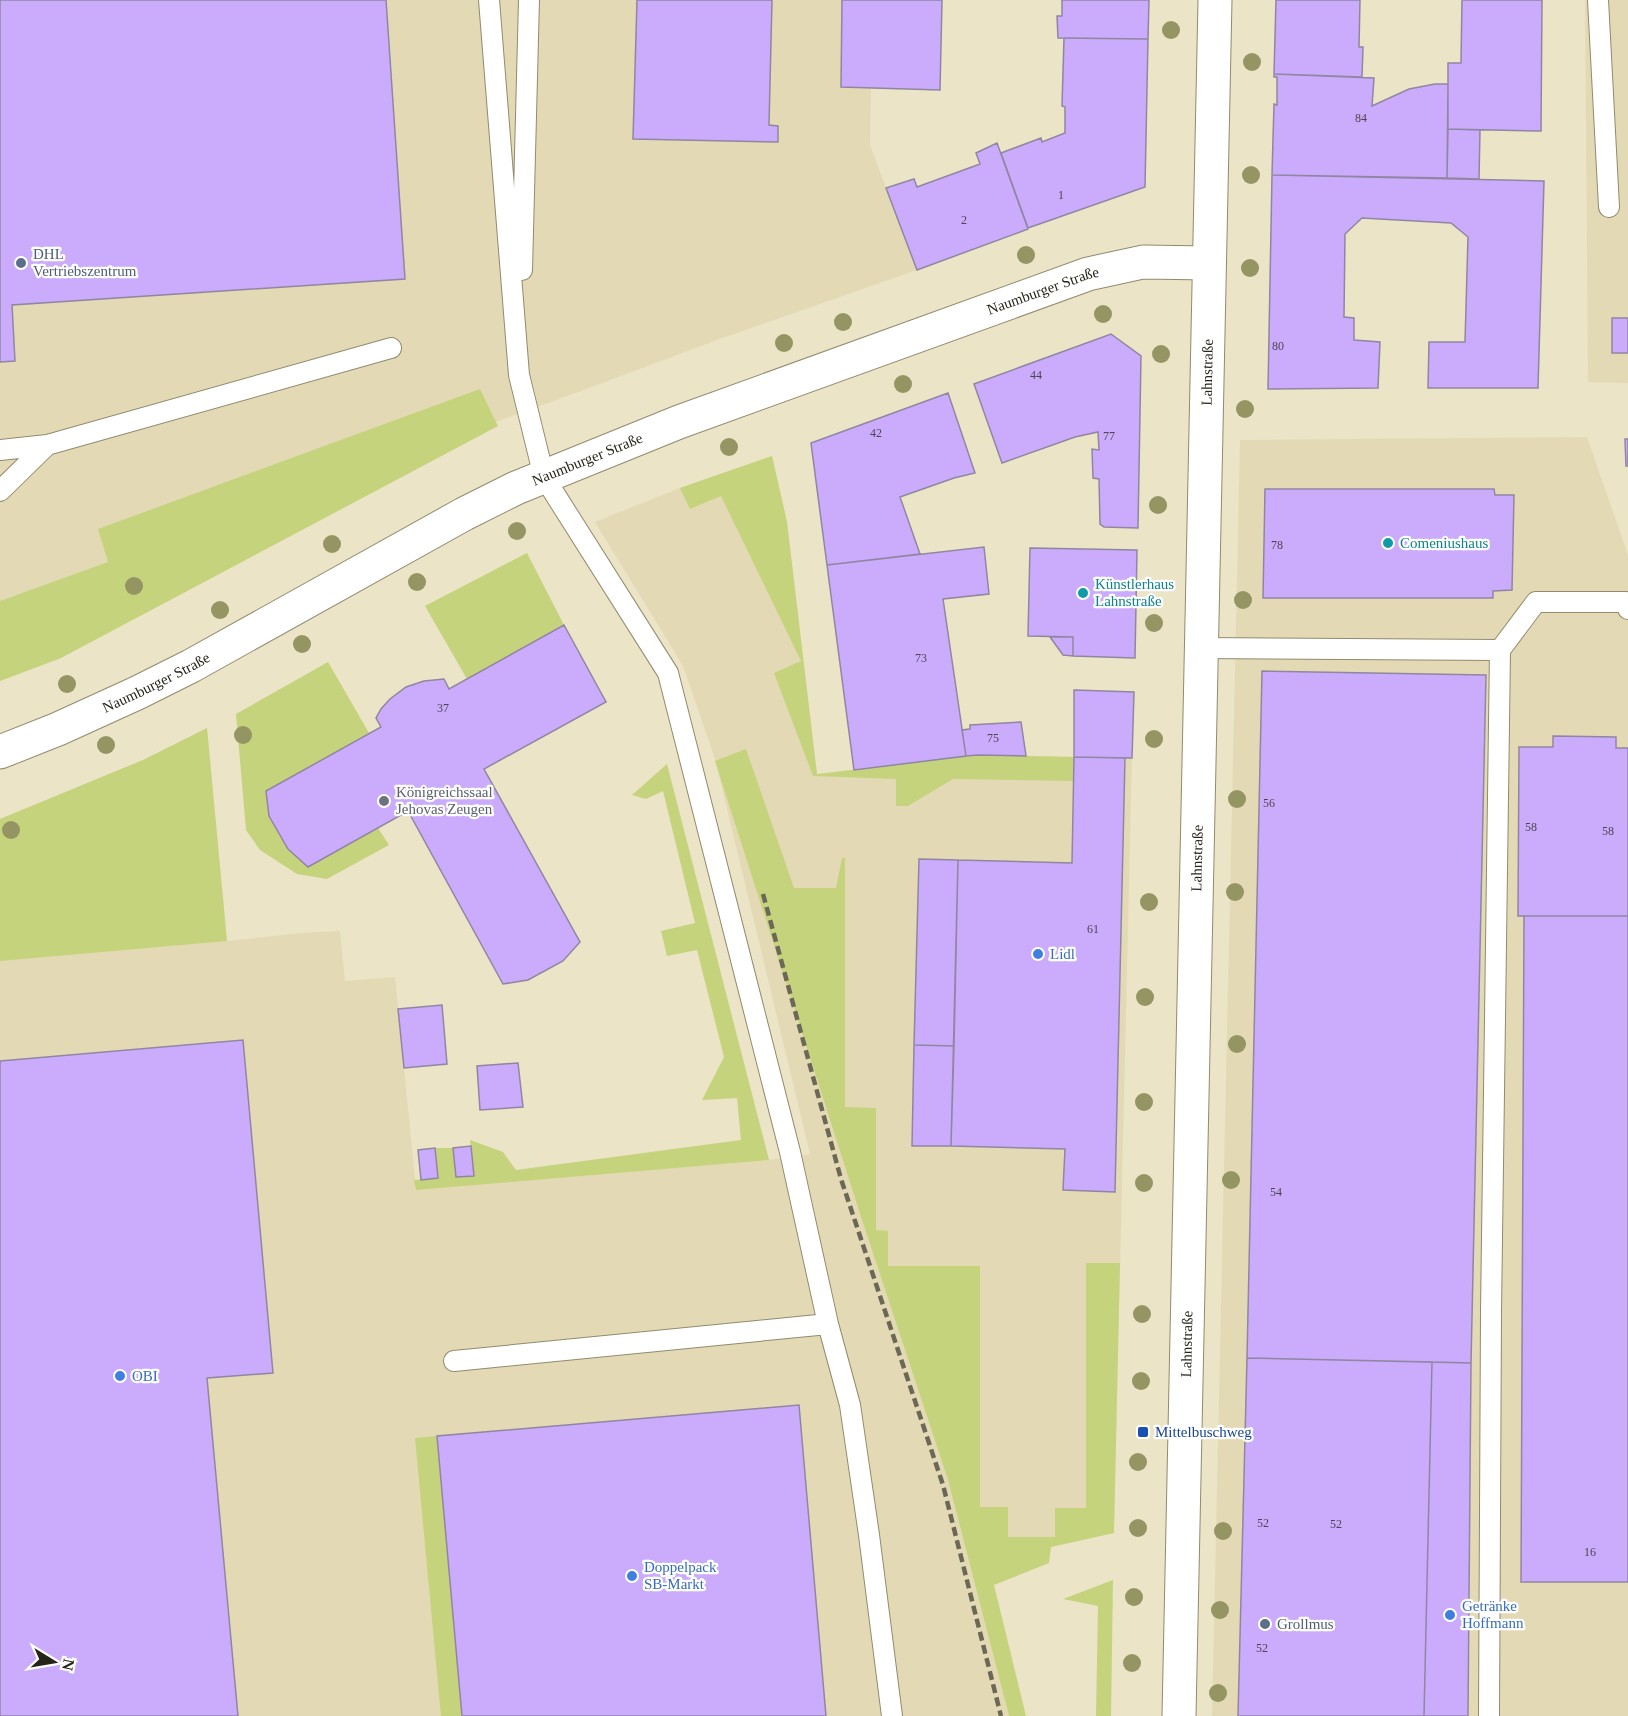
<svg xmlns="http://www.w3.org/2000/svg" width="1628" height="1716" font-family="'Times New Roman',serif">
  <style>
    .built { fill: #e3dab5 }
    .green { fill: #c5d37d }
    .building { fill: #cbacfc; stroke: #9086a1; stroke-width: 1.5 }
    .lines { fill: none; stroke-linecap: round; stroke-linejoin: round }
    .service-casing { stroke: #918a6e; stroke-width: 22 }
    .minor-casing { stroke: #918a6e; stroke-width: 35 }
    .tertiary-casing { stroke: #918a6e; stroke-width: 35 }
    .service { stroke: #fff; stroke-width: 20 }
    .minor { stroke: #fff; stroke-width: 33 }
    .tertiary { stroke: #fff; stroke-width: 33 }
    .rail { stroke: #6c6856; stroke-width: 4.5; stroke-dasharray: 9 4.5; stroke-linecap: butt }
    .tree { fill: #949563 }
    .service-dot { fill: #5c6f8a; stroke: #fff; stroke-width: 2 }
    .culture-dot { fill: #0f9aa8; stroke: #fff; stroke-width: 2 }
    .worship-dot { fill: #6b7280; stroke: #fff; stroke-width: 2 }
    .shop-dot { fill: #3f7fe0; stroke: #fff; stroke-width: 2 }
    .transit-dot { fill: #1a4fb4; stroke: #fff; stroke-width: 2 }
    .labels { text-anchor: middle; stroke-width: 4.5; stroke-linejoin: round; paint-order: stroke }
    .number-label { font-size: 12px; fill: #4f4551 }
    .service-label { font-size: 15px; fill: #4e5e75; stroke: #fff; text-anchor: start }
    .street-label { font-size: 15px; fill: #262318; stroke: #fff }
    .culture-label { font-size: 15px; fill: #0d838f; stroke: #fff; text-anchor: start }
    .worship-label { font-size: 15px; fill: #5b616d; stroke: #fff; text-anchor: start }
    .shop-label { font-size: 15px; fill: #366cbe; stroke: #fff; text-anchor: start }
    .transit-label { font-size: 15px; fill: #164399; stroke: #fff; text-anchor: start }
  </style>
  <rect width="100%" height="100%" fill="#ebe4c6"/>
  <path class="built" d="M 0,0 L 942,0 L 940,90 L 871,89 L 870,145 L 917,270 L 717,340 L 581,391 L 108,562 L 109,609 L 61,658 L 0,681 Z
    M 1585,0 L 1628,0 L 1628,383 L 1588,382 Z
    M 1587,437 L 1628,555 L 1628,1716 L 1212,1716 L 1240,440 Z
    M 772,456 L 787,522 L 817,775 L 978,755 L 1132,758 L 1114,1525 L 983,1559 L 855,1165 L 840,1125 L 865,1229 L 948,1480 L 1009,1716 L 0,1716 L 0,819 L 143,760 L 207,728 L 227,941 L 302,933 L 340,931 L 345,981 L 395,977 L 416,1189 L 769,1160 L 810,1154 L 715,759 L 683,666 L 595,522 L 680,488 Z"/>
  <path class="green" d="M 480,389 L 498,426 L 61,658 L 0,681 L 0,601 L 108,562 L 98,529 Z
    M 772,456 L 787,522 L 817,774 L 978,755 L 1074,757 L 1073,781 L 953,779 L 908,806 L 896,806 L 896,779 L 813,776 L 774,673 L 801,661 L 721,496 L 690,509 L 680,488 Z
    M 527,553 L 564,625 L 467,679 L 425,606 Z
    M 328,662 L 369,733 L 266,791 C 271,827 280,843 308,867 L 378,828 L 389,845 L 327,879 L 297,874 L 260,850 L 246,830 L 236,714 Z
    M 207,728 L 227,941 L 0,961 L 0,819 L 143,760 Z
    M 746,749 L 794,888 L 836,888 L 842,858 L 845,858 L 845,1107 L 876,1108 L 876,1230 L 888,1231 L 888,1266 L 980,1266 L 980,1507 L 1008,1507 L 1008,1537 L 1055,1537 L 1055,1508 L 1086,1508 L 1086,1263 L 1120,1263 L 1114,1533 L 1051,1547 L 1049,1563 L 994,1585 L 1026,1716 L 1009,1716 L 948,1480 L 865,1229 L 715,761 Z
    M 667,764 L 769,1160 L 416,1190 L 414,1180 L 437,1178 L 435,1148 L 453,1148 L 456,1177 L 473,1176 L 470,1140 L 503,1152 L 516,1170 L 741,1140 L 737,1098 L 702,1100 L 724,1057 L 697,950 L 667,956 L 661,931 L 695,923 L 663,791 L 646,799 L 632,795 Z
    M 437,1436 L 462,1716 L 441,1716 L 415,1438 Z
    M 1113,1580 L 1111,1716 L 1096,1716 L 1098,1606 L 1063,1599 Z"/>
  <path class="building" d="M 0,0 L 386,0 L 405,279 L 12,305 L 15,361 L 0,362 Z
    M 637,0 L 772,0 L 769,125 L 778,126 L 778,142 L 633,139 Z
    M 842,0 L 942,0 L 940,90 L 841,87 Z
    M 1062,0 L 1149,0 L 1148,39 L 1058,38 L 1057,16 L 1062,16 Z
    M 1276,0 L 1360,0 L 1359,47 L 1363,47 L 1362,77 L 1274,74 Z
    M 1462,0 L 1542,0 L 1541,131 L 1448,129 L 1448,63 L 1461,63 Z
    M 1064,38 L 1148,39 L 1145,187 L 1028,228 L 1001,153 L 1041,138 L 1042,142 L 1065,133 L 1065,107 L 1062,106 Z
    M 1274,74 L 1374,78 L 1372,106 L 1409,89 L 1435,84 L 1448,84 L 1447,178 L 1272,175 L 1274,104 L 1277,105 L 1277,77 L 1274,77 Z
    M 1448,129 L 1480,130 L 1479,179 L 1447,178 Z
    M 997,143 L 1028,229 L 917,270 L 886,188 L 914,179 L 917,187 L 980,164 L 976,153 Z
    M 1272,175 L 1544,181 L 1538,388 L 1428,388 L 1429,342 L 1465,342 L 1468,237 L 1451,223 L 1362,218 L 1345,234 L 1344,317 L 1354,318 L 1354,340 L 1380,342 L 1378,388 L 1268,389 Z
    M 1612,318 L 1628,318 L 1628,353 L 1612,353 Z
    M 1111,334 L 1141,356 L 1138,528 L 1104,527 L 1100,524 L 1099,479 L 1093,478 L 1092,449 L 1099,450 L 1098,432 L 1075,437 L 1002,463 L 974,384 Z
    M 948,393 L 975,473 L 954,478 L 900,497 L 920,554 L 827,565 L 811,443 Z
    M 1625,439 L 1628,439 L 1628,466 L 1626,466 Z
    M 1265,489 L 1494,489 L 1495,495 L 1514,495 L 1512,590 L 1493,591 L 1493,598 L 1263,598 Z
    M 984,547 L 989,594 L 943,599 L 966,756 L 854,770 L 827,565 Z
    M 1030,548 L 1137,550 L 1135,658 L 1073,656 L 1073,637 L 1028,636 Z
    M 564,625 L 606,702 L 484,769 L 580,942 L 563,961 L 528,980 L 503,984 L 408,811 L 308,867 L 288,849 L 269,816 L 266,791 L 381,727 L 376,718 L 381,709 L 390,699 L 406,687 L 424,681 L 444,679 L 449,689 Z
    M 1050,637 L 1073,637 L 1073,656 L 1063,655 Z
    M 1262,671 L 1486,675 L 1471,1363 L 1247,1358 Z
    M 1074,690 L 1134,692 L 1132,758 L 1074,757 Z
    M 1021,722 L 1026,756 L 979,755 L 966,756 L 962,730 L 970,729 L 970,725 Z
    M 1553,736 L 1616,737 L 1616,748 L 1628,748 L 1628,916 L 1518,916 L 1519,747 L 1553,747 Z
    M 1074,757 L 1125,758 L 1115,1192 L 1063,1190 L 1065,1149 L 951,1146 L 958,860 L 1072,863 Z
    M 919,859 L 958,860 L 954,1046 L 914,1045 Z
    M 1524,916 L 1628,916 L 1628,1582 L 1521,1582 Z
    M 442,1005 L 447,1064 L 404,1068 L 398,1009 Z
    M 243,1040 L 273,1373 L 207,1378 L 238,1716 L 0,1716 L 0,1061 Z
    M 914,1045 L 954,1046 L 951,1146 L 912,1146 Z
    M 518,1063 L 523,1107 L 480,1110 L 477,1066 Z
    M 471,1146 L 474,1176 L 456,1177 L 453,1148 Z
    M 435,1148 L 438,1178 L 421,1180 L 418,1150 Z
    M 1247,1358 L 1432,1362 L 1424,1716 L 1238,1716 Z
    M 1432,1362 L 1471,1363 L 1468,1716 L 1424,1716 Z
    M 799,1405 L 826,1716 L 462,1716 L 437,1436 Z"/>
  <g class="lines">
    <defs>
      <path id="service" d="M 489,0 L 519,375 L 544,477 L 668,673 L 790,1152 L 828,1324 L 850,1405 L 869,1535 L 892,1716
        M 1598,0 L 1609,207
        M 522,270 L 529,0
        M 0,450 L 47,445
        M 0,491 L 47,445 L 391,348
        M 1201,648 L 1500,650 L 1536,602 L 1626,602 L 1628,609
        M 454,1361 L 828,1324
        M 1489,1716 L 1491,1312 L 1500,650"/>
      <g id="minor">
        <path id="s1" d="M 0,752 L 58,729 L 137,693 L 191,666 L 464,514 L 516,488 L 679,422 L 1088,274 L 1143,262 L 1209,263"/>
      </g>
      <g id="tertiary">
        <path id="s2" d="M 1179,1716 L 1215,0"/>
      </g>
    </defs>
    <use href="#service" class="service-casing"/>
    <use href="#minor" class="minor-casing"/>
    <use href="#tertiary" class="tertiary-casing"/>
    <use href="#service" class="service"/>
    <use href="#minor" class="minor"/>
    <use href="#tertiary" class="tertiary"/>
    <path class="rail" d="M 763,894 L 841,1179 L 943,1485 L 1001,1716"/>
  </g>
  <g class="tree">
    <circle cx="1171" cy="30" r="9"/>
    <circle cx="1252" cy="62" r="9"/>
    <circle cx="1251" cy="175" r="9"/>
    <circle cx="1026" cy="255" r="9"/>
    <circle cx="1250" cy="268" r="9"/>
    <circle cx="1103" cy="314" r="9"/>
    <circle cx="843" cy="322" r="9"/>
    <circle cx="784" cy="343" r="9"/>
    <circle cx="1161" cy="354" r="9"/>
    <circle cx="903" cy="384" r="9"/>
    <circle cx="1245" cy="409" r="9"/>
    <circle cx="729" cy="447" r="9"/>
    <circle cx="1158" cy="505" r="9"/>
    <circle cx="517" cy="531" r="9"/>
    <circle cx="332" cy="544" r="9"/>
    <circle cx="417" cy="582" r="9"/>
    <circle cx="134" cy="586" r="9"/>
    <circle cx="1243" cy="600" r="9"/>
    <circle cx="220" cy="610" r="9"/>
    <circle cx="1154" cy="623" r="9"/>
    <circle cx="302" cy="644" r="9"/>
    <circle cx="67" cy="684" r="9"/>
    <circle cx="243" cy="735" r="9"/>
    <circle cx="1154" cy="739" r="9"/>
    <circle cx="106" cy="745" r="9"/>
    <circle cx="1237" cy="799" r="9"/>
    <circle cx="11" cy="830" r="9"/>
    <circle cx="1235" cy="892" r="9"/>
    <circle cx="1149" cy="902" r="9"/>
    <circle cx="1145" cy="997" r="9"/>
    <circle cx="1237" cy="1044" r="9"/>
    <circle cx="1144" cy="1102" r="9"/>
    <circle cx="1231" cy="1180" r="9"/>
    <circle cx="1144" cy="1183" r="9"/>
    <circle cx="1142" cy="1314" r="9"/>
    <circle cx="1141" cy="1381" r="9"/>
    <circle cx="1138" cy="1462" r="9"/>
    <circle cx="1138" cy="1528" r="9"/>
    <circle cx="1223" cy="1531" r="9"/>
    <circle cx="1134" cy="1597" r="9"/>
    <circle cx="1220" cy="1610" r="9"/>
    <circle cx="1132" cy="1663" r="9"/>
    <circle cx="1218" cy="1693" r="9"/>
  </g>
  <g class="service-dot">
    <circle cx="21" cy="263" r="6"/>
    <circle cx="1265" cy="1624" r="6"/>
  </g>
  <g class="culture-dot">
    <circle cx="1388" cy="543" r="6"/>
    <circle cx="1083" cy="593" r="6"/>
  </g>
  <circle class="worship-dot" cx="384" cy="801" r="6"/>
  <g class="shop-dot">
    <circle cx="1038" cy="954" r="6"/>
    <circle cx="120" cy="1376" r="6"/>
    <circle cx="632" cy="1576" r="6"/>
    <circle cx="1450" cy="1615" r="6"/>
  </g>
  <rect class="transit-dot" x="1137" y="1426" width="12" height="12" rx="3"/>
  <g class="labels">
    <g class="number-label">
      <text x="1361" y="122">84</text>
      <text x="1061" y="199">1</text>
      <text x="964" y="224">2</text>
      <text x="1278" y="350">80</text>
      <text x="1036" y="379">44</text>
      <text x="876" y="437">42</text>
      <text x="1109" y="440">77</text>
      <text x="1277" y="549">78</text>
      <text x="921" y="662">73</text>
      <text x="443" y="712">37</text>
      <text x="993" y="742">75</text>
      <text x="1269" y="807">56</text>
      <text x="1531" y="831">58</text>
      <text x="1608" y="835">58</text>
      <text x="1093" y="933">61</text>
      <text x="1276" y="1196">54</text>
      <text x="1263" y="1527">52</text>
      <text x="1336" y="1528">52</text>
      <text x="1590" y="1556">16</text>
      <text x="1262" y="1652">52</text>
    </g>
    <g class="service-label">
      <text x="33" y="259">DHL<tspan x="33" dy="17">Vertriebszentrum</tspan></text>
      <text x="1277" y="1629">Grollmus</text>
    </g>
    <g class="street-label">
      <text dy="5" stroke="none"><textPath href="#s1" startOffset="1143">Naumburger Straße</textPath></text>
      <text dy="5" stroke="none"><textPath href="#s2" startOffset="1344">Lahnstraße</textPath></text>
      <text dy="5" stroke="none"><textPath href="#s1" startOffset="657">Naumburger Straße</textPath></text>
      <text dy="5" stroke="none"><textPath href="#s1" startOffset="171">Naumburger Straße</textPath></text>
      <text dy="5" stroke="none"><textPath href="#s2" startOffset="858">Lahnstraße</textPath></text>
      <text dy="5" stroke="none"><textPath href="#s2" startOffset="372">Lahnstraße</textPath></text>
    </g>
    <g class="culture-label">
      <text x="1400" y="548">Comeniushaus</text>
      <text x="1095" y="589">Künstlerhaus<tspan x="1095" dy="17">Lahnstraße</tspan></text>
    </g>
    <g class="worship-label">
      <text x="396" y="797">Königreichssaal<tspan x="396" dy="17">Jehovas Zeugen</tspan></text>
    </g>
    <g class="shop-label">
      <text x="1050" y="959">Lidl</text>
      <text x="132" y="1381">OBI</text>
      <text x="644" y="1572">Doppelpack<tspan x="644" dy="17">SB-Markt</tspan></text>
      <text x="1462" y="1611">Getränke<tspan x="1462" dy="17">Hoffmann</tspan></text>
    </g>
    <g class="transit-label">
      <text x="1155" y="1437">Mittelbuschweg</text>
    </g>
  </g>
  <g transform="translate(54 1662) rotate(101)" stroke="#ffffff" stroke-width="4.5" paint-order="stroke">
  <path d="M0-4.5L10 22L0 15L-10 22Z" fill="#262318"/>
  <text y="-9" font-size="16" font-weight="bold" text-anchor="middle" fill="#262318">N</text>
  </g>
</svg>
